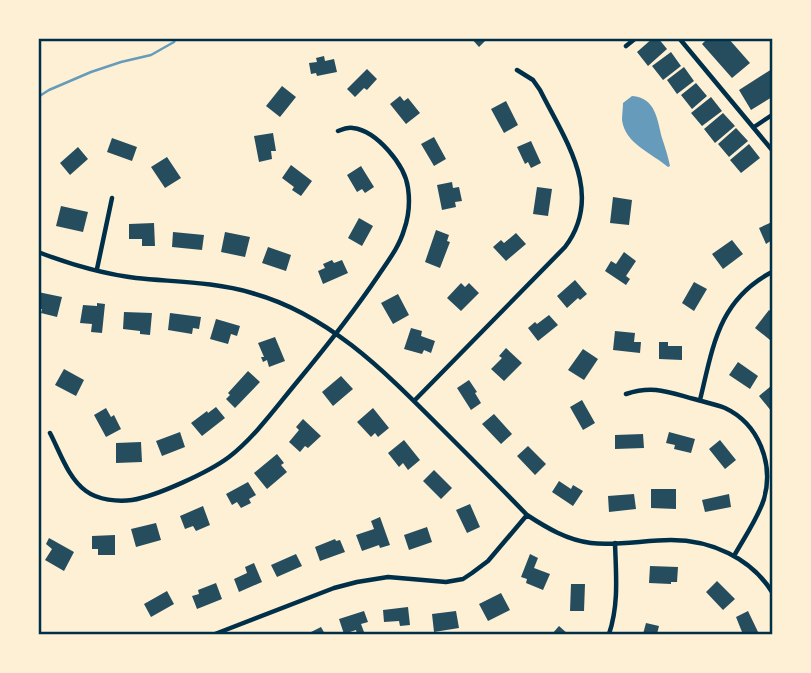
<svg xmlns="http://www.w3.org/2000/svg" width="811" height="673" font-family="'Exo 2',sans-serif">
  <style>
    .water { fill: #669bbc }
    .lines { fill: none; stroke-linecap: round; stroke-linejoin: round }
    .stream { stroke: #669bbc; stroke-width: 2.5 }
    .building { fill: #264d5e }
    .minor { stroke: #003049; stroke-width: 4.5 }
    .neatline { fill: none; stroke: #003049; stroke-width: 2.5 }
  </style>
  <rect width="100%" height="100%" fill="#fdf0d5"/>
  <path class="water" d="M 632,96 C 656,98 657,119 662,138 C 665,147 668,156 670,166 L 668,167 C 652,153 625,144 622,120 C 622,115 623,108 623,103 Z"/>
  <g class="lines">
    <path class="stream" d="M 38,97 L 49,90 L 91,72 L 121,62 L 151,55 L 174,42 L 176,38"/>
  </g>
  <path class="building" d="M 471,38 L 488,38 L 479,47 Z
    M 653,38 L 658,38 L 667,49 L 648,66 L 637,52 Z
    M 708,38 L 728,38 L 750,63 L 732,78 L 702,44 Z
    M 671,52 L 681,66 L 663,80 L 652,66 Z
    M 324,56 L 325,61 L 334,59 L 337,72 L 317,76 L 316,73 L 311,74 L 309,63 L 317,62 L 316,58 Z
    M 684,67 L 694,81 L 677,94 L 667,80 Z
    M 367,69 L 377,79 L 367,90 L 364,88 L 355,97 L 347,89 Z
    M 772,69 L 772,97 L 751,110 L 739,90 Z
    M 696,83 L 707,96 L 692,109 L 681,95 Z
    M 282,86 L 296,97 L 280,117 L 266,106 Z
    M 400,96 L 404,101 L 408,98 L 420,113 L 406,124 L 390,104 Z
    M 711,97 L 722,111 L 702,126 L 691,113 Z
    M 506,101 L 518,125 L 504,133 L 491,109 Z
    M 723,113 L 735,126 L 715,143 L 704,129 Z
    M 736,128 L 748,141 L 729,157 L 718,144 Z
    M 273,133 L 276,151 L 271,151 L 272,159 L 259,162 L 254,136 Z
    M 434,137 L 446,159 L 434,166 L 421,144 Z
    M 112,138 L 137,147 L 132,161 L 107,152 Z
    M 531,141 L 541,163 L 531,168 L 528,162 L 525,164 L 517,147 Z
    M 749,144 L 760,158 L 741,173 L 730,160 Z
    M 78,147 L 88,159 L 70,175 L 60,163 Z
    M 167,157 L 181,178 L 165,188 L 151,167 Z
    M 291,165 L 312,181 L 301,196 L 292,190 L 294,187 L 282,178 Z
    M 361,166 L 374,187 L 365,193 L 362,189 L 357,192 L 347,175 Z
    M 452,182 L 453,188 L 459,187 L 462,201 L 455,202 L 456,207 L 442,210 L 437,185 Z
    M 537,187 L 552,189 L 548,216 L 533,214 Z
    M 613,197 L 632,200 L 629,225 L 610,223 Z
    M 61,206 L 88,212 L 83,232 L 56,226 Z
    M 359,218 L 373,226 L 362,246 L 348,238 Z
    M 772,222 L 772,240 L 766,244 L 759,228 Z
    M 154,223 L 155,246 L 142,246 L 142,239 L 129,239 L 129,224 Z
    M 436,230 L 449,235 L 447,241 L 450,242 L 440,268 L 425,262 Z
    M 173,232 L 204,235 L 202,250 L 172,247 Z
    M 225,232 L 250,237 L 245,257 L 221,252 Z
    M 516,233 L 526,244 L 506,261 L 493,247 L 501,240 L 504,243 Z
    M 732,240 L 743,254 L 723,269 L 712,254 Z
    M 268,247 L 291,255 L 286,271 L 262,263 Z
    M 624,252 L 636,261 L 626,276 L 630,279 L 626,285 L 605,271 L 611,261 L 616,264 Z
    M 332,260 L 334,263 L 342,260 L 348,273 L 323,284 L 318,271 L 325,268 L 323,264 Z
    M 575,280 L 587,294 L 580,300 L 578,298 L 567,308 L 557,296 Z
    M 694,282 L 707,289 L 694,311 L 682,303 Z
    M 461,283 L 465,287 L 469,283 L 479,293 L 461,311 L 447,298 Z
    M 38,292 L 62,297 L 57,317 L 41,313 L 42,309 L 38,309 Z
    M 398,294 L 409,315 L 393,324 L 381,303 Z
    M 97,303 L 105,304 L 102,333 L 91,332 L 92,324 L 80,323 L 83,305 L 97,306 Z
    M 769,310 L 772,312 L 772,336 L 770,340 L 755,328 Z
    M 124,312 L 152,313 L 150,335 L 140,334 L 140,331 L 123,329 Z
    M 170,313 L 201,317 L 199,329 L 193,328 L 192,334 L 168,330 Z
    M 549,315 L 558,325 L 538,341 L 528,328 L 535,322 L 537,324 Z
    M 216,319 L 240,326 L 237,336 L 231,334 L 228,344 L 210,339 Z
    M 411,328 L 422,331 L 421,336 L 435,341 L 431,353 L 424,350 L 422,354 L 404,349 Z
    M 615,331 L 635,333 L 634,342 L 641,342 L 640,353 L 613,350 Z
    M 275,337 L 285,361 L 269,367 L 267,360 L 263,362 L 261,357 L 264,357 L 258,343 Z
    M 659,342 L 668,342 L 668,346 L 682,346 L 682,360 L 659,359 Z
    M 506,348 L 522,363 L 504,381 L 491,369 L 502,358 L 499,356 Z
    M 583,349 L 598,359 L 584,380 L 568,370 Z
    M 738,362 L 758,376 L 750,389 L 729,375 Z
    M 64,369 L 84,380 L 76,396 L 55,385 Z
    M 248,371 L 260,382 L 235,408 L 226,399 L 230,395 L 228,393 Z
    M 341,376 L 353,389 L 333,406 L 322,392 Z
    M 469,380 L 477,392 L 475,393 L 481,403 L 471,410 L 457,388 Z
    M 771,386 L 772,387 L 772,412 L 759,396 Z
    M 582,400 L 595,423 L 583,430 L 570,407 Z
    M 216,407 L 225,418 L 202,436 L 191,423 L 207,411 L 208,413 Z
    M 106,408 L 111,417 L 114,415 L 121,429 L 106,437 L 94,415 Z
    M 373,408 L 389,428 L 378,437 L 375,433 L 371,437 L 357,422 Z
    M 494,414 L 512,434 L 501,444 L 482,424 Z
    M 303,419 L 321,436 L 308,448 L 305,446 L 300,452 L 289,442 L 299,430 L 296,427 Z
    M 180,432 L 185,447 L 162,456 L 156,441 Z
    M 669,432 L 695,439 L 691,453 L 674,449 L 675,445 L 666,443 Z
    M 643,434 L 644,448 L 615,449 L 615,435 Z
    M 404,440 L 420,460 L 408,470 L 403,463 L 399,467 L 388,453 Z
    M 720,440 L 736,460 L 725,469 L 709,449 Z
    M 141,442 L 142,462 L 116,463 L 116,443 Z
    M 528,446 L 546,464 L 535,475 L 517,456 Z
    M 277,454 L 284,463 L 281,465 L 287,472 L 267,489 L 254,473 Z
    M 434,470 L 452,488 L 441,499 L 423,481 Z
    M 559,481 L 571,489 L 573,485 L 583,491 L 573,506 L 552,492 Z
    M 248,482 L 256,495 L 249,499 L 251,503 L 241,508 L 237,502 L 232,505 L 226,494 Z
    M 651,489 L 676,489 L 676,509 L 651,508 Z
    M 634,494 L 636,509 L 609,512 L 608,496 Z
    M 729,494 L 731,507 L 705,512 L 702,500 Z
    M 470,504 L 480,527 L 467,533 L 456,510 Z
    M 203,506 L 210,525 L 196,531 L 193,526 L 185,529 L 180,516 Z
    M 380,517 L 390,545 L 380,548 L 379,545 L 362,551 L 356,535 L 374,529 L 371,521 Z
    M 156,523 L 161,540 L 136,547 L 131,529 Z
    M 427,527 L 432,542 L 409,550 L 404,535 Z
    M 115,535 L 115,555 L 98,555 L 98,549 L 92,549 L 92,536 Z
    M 49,538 L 74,552 L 64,571 L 45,560 L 52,549 L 46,544 Z
    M 335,539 L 336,541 L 340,540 L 345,552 L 320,561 L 315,547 Z
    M 296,554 L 302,566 L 277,577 L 271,565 Z
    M 530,554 L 538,558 L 534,568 L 550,574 L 543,590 L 526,583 L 527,579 L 521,577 Z
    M 254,563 L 262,582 L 239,592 L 234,579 L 247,573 L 245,567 Z
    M 650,566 L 678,567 L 677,582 L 671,582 L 671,584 L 649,583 Z
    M 717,581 L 735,599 L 723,610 L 706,592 Z
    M 216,583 L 222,599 L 197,609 L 192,596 L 199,594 L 198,590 Z
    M 571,584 L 585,584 L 584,611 L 570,611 Z
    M 167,591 L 174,604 L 151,617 L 144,604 Z
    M 501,593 L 510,610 L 488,621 L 479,604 Z
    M 408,607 L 410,625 L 400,626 L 399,621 L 384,622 L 383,610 Z
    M 364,611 L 368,622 L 361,624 L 364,632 L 357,634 L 356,630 L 344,634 L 339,619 Z
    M 456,611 L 459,628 L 434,632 L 432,614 Z
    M 748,611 L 759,634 L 736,634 L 742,632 L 736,617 Z
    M 646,623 L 659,626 L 657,634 L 643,634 Z
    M 559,626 L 568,634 L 552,634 Z
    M 321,627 L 325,634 L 307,634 Z"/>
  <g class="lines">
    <path class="minor" d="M 679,38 L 772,150
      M 626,46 L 636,38
      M 754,127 L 772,115
      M 38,252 C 69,264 103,274 136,278 C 175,282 215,282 252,293 C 329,314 386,373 441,428 C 470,457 499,486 527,515 C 547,528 567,540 591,543 C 617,546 645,540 671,540 C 711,540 751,558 772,592
      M 97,269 L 112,198
      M 626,394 C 653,385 668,392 694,399 C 704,402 715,404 725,408 C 759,424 774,464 764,499 C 758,518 744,538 734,556
      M 700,400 C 713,347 718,300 772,272
      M 414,401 L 565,247 C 605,194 565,140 540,90 L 533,80 L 517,70
      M 50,433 C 60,452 68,478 86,491 C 98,500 118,502 132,500 C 157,496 209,472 229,457 C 254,438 277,406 297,382 C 326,347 353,313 378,276 C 388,261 399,247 404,230 C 409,216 410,202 408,188 C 405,165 377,131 353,128 C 348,127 343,129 338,131
      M 215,634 L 334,588 L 357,582 L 388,577 L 446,582 L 463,579 L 472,573 L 488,561 L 527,515
      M 609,634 C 619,604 616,575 615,543"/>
  </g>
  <rect width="811" height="673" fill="none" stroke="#fdf0d5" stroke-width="80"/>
  <rect x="40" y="40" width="731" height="593" class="neatline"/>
</svg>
